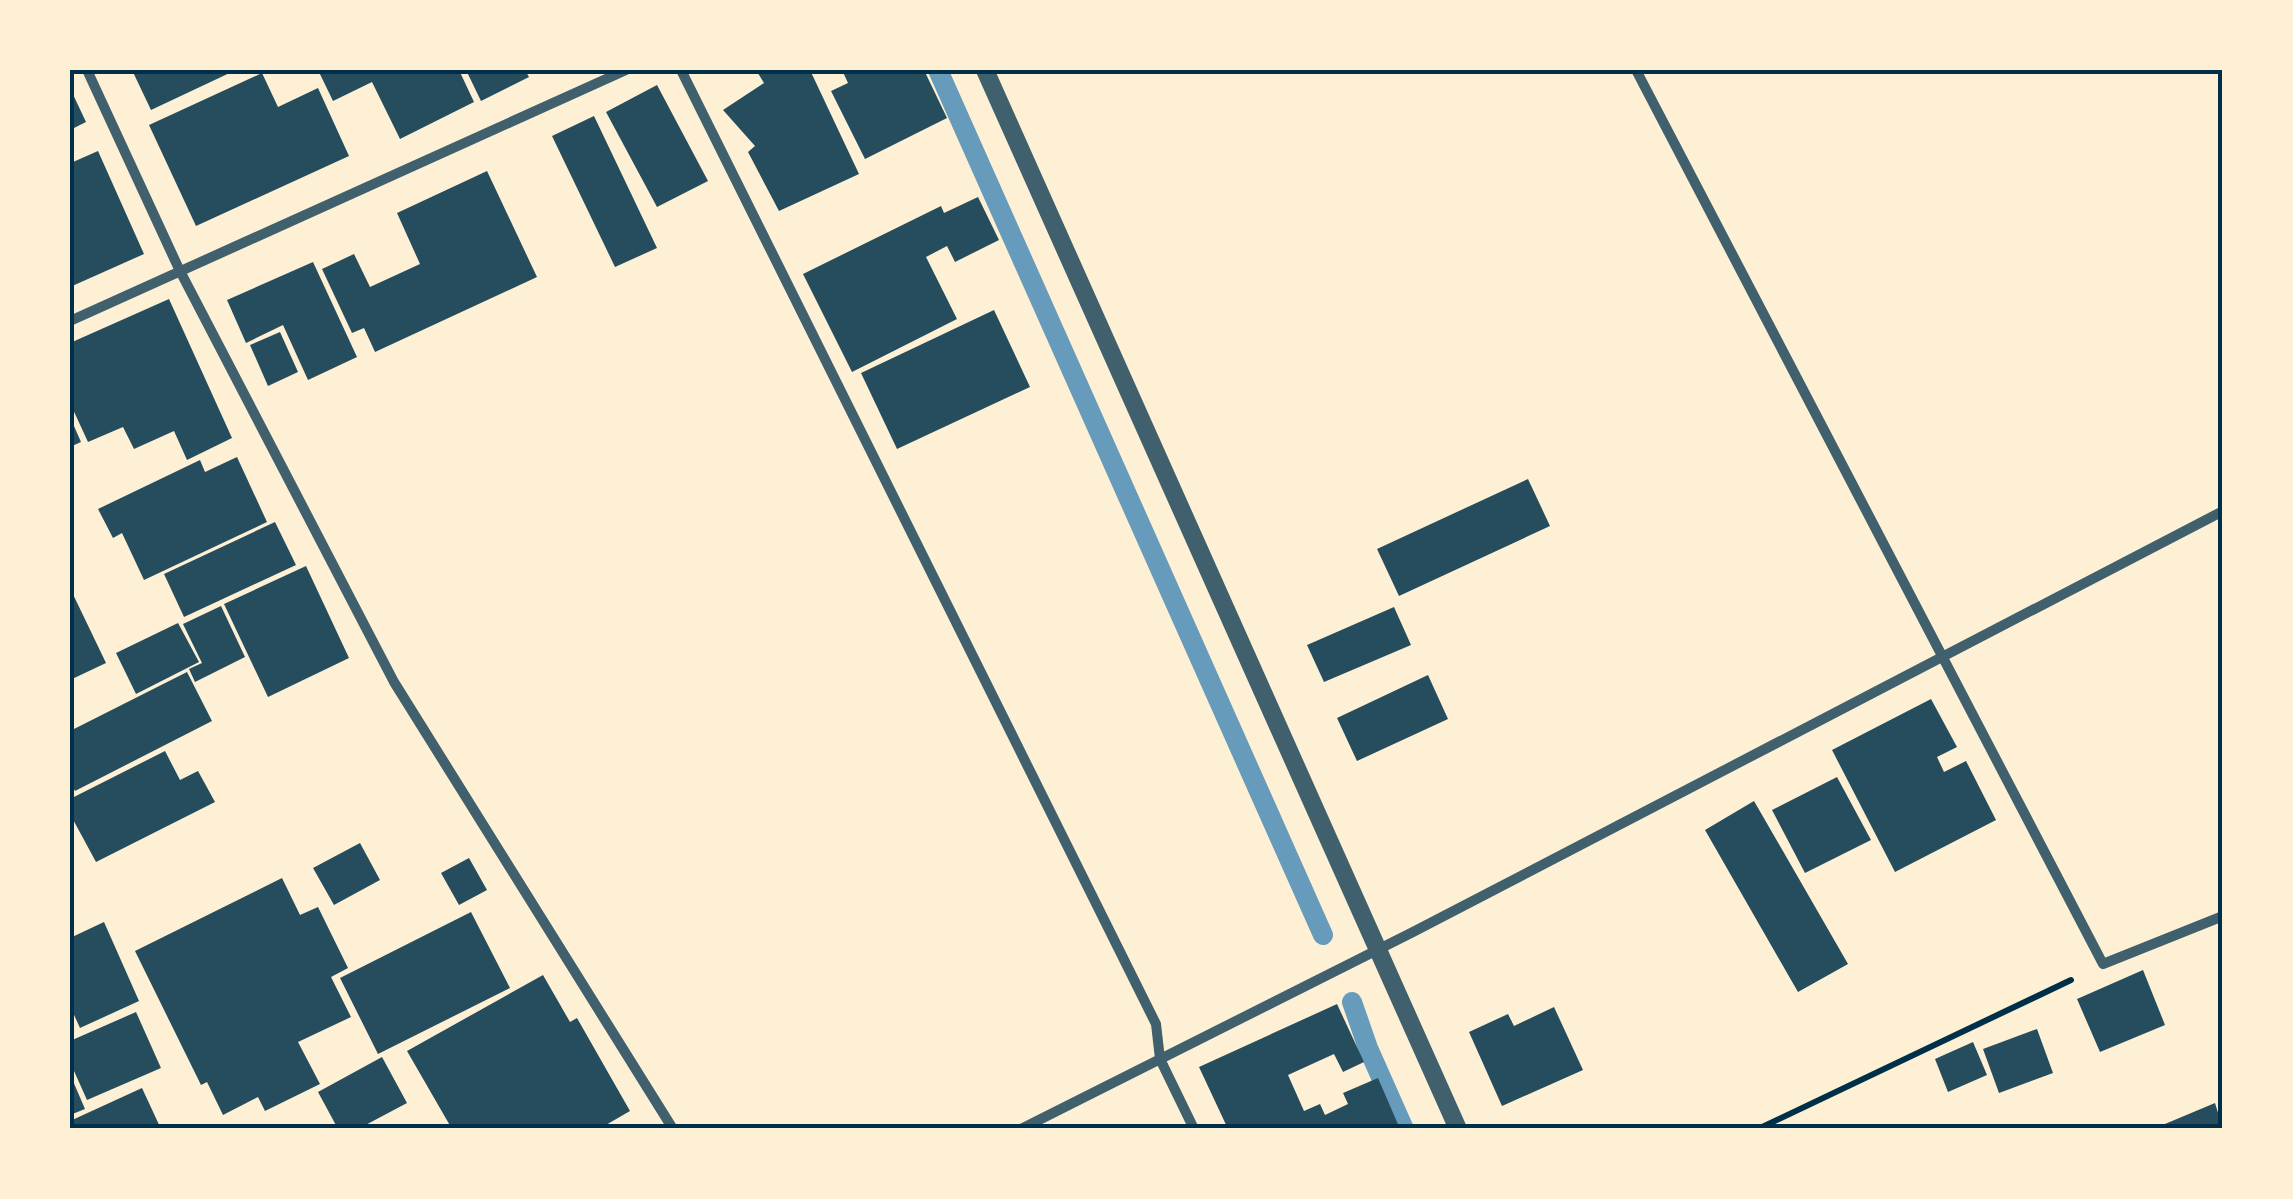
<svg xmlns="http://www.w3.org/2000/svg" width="2293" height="1199" font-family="'Playfair Display',serif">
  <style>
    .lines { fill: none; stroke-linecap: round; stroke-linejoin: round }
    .stream { stroke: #669bbc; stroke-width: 20 }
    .building { fill: #264d5e }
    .path { stroke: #003049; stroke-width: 6 }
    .minor { stroke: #3f606c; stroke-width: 10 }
    .tertiary { stroke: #3f606c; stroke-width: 18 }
    .neatline { fill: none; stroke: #003049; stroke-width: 4 }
  </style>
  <rect width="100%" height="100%" fill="#fdf0d5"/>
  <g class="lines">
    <path class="stream" d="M 938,70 L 1323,935
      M 1352,1002 L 1368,1048 L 1404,1129"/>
  </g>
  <path class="building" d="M 132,70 L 236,70 L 151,110 Z
    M 318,70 L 459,70 L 474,102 L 400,139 L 372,82 L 333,101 Z
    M 466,70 L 525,70 L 529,77 L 481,101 Z
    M 756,70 L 810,70 L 859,174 L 779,211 L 748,152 L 755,146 L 723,110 L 764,83 Z
    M 842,70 L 924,70 L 947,118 L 865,159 L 831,91 L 848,83 Z
    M 262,73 L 278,107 L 318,88 L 349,156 L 196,226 L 149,125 Z
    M 657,85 L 708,181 L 657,207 L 606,112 Z
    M 70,88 L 86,122 L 70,130 Z
    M 594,116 L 657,248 L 615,267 L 552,136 Z
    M 98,151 L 144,254 L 70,287 L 70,155 L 73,162 Z
    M 487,171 L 537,277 L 375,352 L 364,328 L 352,333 L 322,269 L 354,254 L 370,287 L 420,264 L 397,213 Z
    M 978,197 L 999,240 L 955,262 L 947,246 L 926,257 L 957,319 L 852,372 L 803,274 L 941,206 L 944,213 Z
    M 313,262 L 357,357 L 308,380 L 283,325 L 246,343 L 227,300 Z
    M 169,299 L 232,438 L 187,460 L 174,431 L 134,449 L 123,427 L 88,442 L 70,403 L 70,343 Z
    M 994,310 L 1030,387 L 897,449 L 861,373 Z
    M 280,332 L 298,372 L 268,386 L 250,345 Z
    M 70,417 L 81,442 L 70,447 Z
    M 237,457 L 267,522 L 144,580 L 122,533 L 113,538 L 98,509 L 200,460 L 205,472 Z
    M 1528,479 L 1550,526 L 1399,596 L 1377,549 Z
    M 275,522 L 296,565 L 184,617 L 164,574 Z
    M 306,566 L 349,658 L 268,697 L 224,604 Z
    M 70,588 L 106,663 L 70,680 Z
    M 221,606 L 245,657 L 195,682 L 189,669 L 202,663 L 183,624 Z
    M 1394,607 L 1411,645 L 1324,682 L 1307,645 Z
    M 178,623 L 199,662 L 136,694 L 116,653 Z
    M 187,672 L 212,721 L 75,791 L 70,781 L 70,731 Z
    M 1428,675 L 1448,719 L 1357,761 L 1337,718 Z
    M 1931,699 L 1957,747 L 1937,757 L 1944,772 L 1966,761 L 1996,820 L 1895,872 L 1832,750 Z
    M 165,751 L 180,780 L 198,771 L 215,802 L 96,862 L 70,814 L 70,799 Z
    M 1837,777 L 1871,840 L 1805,873 L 1772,810 Z
    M 1754,801 L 1848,964 L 1798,992 L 1705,830 Z
    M 360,843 L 380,880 L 334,905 L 313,868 Z
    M 469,858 L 487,890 L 459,905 L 441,873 Z
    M 282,878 L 300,915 L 318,907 L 348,968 L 331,977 L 351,1017 L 298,1042 L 320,1084 L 265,1111 L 258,1097 L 223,1115 L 207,1082 L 201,1085 L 135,951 Z
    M 471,912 L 510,988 L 378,1054 L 340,978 Z
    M 104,922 L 139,1001 L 80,1028 L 70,1006 L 70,938 Z
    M 2143,970 L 2165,1025 L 2100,1052 L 2077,999 Z
    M 543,975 L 570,1022 L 577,1018 L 630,1111 L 599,1129 L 517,1129 L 514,1124 L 505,1129 L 452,1129 L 407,1051 Z
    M 1337,1004 L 1364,1062 L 1343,1072 L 1334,1054 L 1288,1075 L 1304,1111 L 1320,1104 L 1325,1115 L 1348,1104 L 1343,1093 L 1378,1078 L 1400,1129 L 1228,1129 L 1199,1067 Z
    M 1554,1007 L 1583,1070 L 1502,1106 L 1469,1032 L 1508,1014 L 1514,1026 Z
    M 136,1012 L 161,1068 L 87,1100 L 70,1062 L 70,1041 Z
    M 2037,1029 L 2053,1073 L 1999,1093 L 1983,1049 Z
    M 1973,1042 L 1987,1075 L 1948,1092 L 1935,1059 Z
    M 382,1057 L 407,1103 L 358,1129 L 338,1129 L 318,1092 Z
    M 73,1081 L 85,1109 L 70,1115 L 70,1082 Z
    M 142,1088 L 161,1129 L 70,1129 L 70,1121 Z
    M 2215,1103 L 2223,1129 L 2153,1129 Z"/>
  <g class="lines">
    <path class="path" d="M 1758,1129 L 2071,980"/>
    <path class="minor" d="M 87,70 L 179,269 L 394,682 L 673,1129
      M 681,70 L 1156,1024 L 1160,1059 L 1194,1129
      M 1636,70 L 2103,964 L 2223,916
      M 70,321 L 626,70
      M 1021,1129 L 1413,932 L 2223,511"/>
    <path class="tertiary" d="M 985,70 L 1458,1129"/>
  </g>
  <rect width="2293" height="1199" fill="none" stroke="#fdf0d5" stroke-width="145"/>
  <rect x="72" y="72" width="2148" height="1054" class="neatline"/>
</svg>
